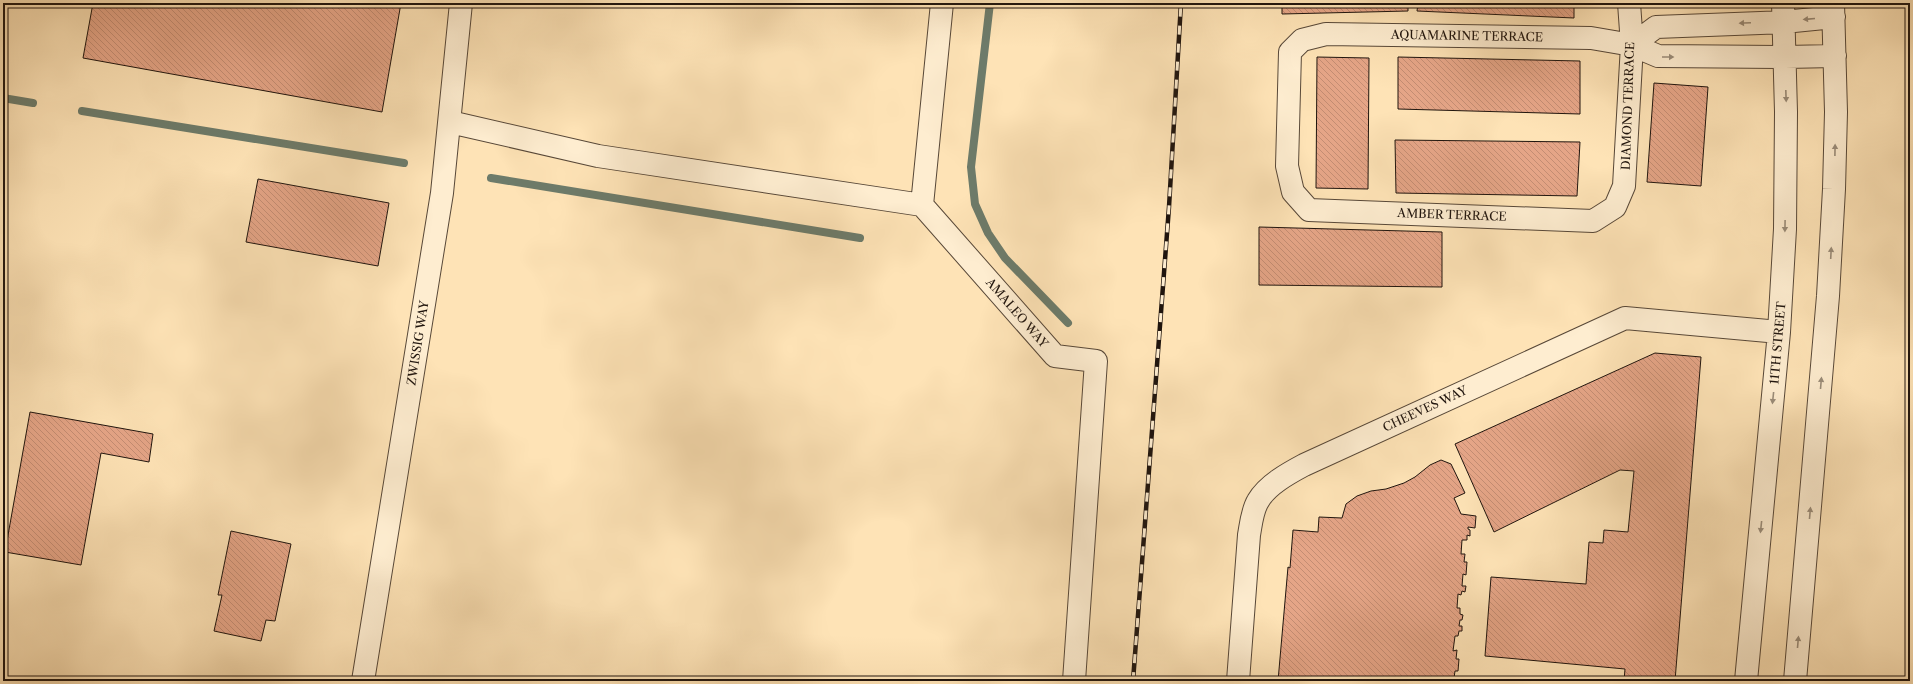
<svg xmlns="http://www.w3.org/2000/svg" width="1913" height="684" font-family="'Libre Caslon Text',serif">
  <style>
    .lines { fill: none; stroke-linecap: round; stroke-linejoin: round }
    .stream { stroke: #6d7b6a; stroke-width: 8 }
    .building { fill: url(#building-back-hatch); stroke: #20150e }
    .minor-casing { stroke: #584838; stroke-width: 24 }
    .minor { stroke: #feedd0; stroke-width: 22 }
    .rail-casing { stroke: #20150e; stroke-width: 4.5 }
    .rail { stroke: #feedd0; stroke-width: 3; stroke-dasharray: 9; stroke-linecap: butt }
    .oneway { fill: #9a8c79 }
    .labels { text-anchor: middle; stroke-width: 3.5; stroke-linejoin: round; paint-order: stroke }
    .street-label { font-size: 12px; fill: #20150e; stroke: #feedd0 }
  </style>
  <defs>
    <pattern id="building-back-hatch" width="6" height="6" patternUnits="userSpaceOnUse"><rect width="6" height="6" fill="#e5a587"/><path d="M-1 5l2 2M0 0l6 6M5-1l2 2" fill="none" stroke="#c48d73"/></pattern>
  </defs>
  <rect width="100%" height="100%" fill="#fee3b6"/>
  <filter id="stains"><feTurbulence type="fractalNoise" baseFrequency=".005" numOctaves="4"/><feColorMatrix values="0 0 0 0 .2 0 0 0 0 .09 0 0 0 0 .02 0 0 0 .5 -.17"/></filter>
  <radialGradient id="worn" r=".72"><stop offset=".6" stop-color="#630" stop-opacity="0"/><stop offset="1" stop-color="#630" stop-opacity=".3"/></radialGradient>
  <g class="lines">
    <path class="stream" d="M 990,3 L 971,167 L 975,204 L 988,233 L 1005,258 L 1068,323
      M 3,98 L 33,103
      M 82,111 L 404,163
      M 491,178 L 860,238"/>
  </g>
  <path class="building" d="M 93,3 L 401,3 L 382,112 L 83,58 Z
    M 1282,3 L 1408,3 L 1408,11 L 1282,14 Z
    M 1418,3 L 1574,3 L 1574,18 L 1417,11 Z
    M 1317,57 L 1369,58 L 1368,189 L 1316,188 Z
    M 1398,57 L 1580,61 L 1580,114 L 1398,109 Z
    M 1654,83 L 1708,87 L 1701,186 L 1647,182 Z
    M 1395,140 L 1580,142 L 1577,196 L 1396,193 Z
    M 258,179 L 389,203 L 378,266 L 246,242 Z
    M 1259,227 L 1442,232 L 1442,287 L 1259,285 Z
    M 1655,353 L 1701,357 L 1675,681 L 1624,681 L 1625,669 L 1485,656 L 1491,577 L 1586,584 L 1589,542 L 1603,543 L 1604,530 L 1628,532 L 1634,471 L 1620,470 L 1494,532 L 1455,444 Z
    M 30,412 L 153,434 L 149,462 L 101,453 L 81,565 L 5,552 Z
    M 1441,460 L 1451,464 L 1465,493 L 1454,498 L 1461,514 L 1476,516 L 1475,528 L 1468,527 L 1468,529 L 1470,530 L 1470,536 L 1467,535 L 1467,540 L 1462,540 L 1461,554 L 1465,554 L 1464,562 L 1467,562 L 1466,575 L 1463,574 L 1462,586 L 1466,586 L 1465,592 L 1462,591 L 1461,595 L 1458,594 L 1457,608 L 1460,608 L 1460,614 L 1463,615 L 1462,620 L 1460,620 L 1459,626 L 1462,626 L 1462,631 L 1459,631 L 1458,636 L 1455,636 L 1453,651 L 1457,650 L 1456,659 L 1459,659 L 1458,671 L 1455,671 L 1454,678 L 1451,678 L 1450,681 L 1278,681 L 1288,567 L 1290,568 L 1293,530 L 1318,532 L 1319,517 L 1342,518 L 1346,504 L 1357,496 L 1371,491 L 1386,489 L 1404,483 L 1415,477 L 1430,465 Z
    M 231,531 L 291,544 L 275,621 L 266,620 L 261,641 L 214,631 L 222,595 L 218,595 Z"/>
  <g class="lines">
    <defs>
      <path id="minor" d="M 942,3 L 922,205 L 1055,356 L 1096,361 L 1074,681
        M 1629,3 L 1632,45 L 1624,186 L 1615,207 L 1593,221 L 1309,210 L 1293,192 L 1287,166 L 1290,52 L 1302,40 L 1326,34 L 1591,38 L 1632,45 L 1658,56 L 1785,57 L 1835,56
        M 1632,45 L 1656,27 L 1784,22 L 1834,17
        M 450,122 L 598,156 L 922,205
        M 363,681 L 442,193 L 461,3
        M 1238,681 L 1249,535 C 1251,524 1252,511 1258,501 C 1267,485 1289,473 1304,465 L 1625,318 L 1779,332
        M 1746,681 L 1779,332 L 1785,229 L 1786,112 L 1783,3
        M 1795,681 L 1828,296 L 1834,189 L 1836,112 L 1833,3"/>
    </defs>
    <use href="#minor" class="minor-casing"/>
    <use href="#minor" class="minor"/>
    <defs>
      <path id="rail" d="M 1133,681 L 1169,207 L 1181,3"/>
    </defs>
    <use href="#rail" class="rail-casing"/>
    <use href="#rail" class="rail"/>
  </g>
  <defs><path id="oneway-solid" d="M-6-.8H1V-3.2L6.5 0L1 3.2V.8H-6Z"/></defs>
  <g class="oneway">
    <use href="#oneway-solid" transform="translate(1809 19) rotate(175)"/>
    <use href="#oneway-solid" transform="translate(1745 23) rotate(177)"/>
    <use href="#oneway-solid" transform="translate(1668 57)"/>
    <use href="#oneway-solid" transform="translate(1786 96) rotate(88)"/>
    <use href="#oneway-solid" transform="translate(1835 150) rotate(-89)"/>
    <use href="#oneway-solid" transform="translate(1785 226) rotate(91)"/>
    <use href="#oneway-solid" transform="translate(1831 253) rotate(-87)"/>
    <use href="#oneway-solid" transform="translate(1821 383) rotate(-85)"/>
    <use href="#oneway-solid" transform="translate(1773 398) rotate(96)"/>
    <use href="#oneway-solid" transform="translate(1810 513) rotate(-85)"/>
    <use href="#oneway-solid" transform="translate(1761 527) rotate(96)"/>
    <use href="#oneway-solid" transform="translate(1798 642) rotate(-85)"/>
  </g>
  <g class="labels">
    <g class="street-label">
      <text transform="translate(1467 36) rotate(1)" y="4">AQUAMARINE TERRACE</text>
      <text transform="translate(1628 106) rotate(-88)" y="4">DIAMOND TERRACE</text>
      <text transform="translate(1452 215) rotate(2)" y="4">AMBER TERRACE</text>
      <text transform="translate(1017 313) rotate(49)" y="4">AMALEO WAY</text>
      <text transform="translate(418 343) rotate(-81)" y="4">ZWISSIG WAY</text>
      <text transform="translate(1778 343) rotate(-85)" y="4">11TH STREET</text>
      <text transform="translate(1425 409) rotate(-25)" y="4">CHEEVES WAY</text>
    </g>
  </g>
  <rect width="1913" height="684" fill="none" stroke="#fee3b6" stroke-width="16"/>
  <rect x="4" y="4" width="1905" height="676" fill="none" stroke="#20150e" stroke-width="2"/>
  <rect x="8" y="8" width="1897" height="668" fill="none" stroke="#20150e"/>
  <rect width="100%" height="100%" filter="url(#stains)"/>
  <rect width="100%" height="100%" fill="url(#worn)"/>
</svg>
